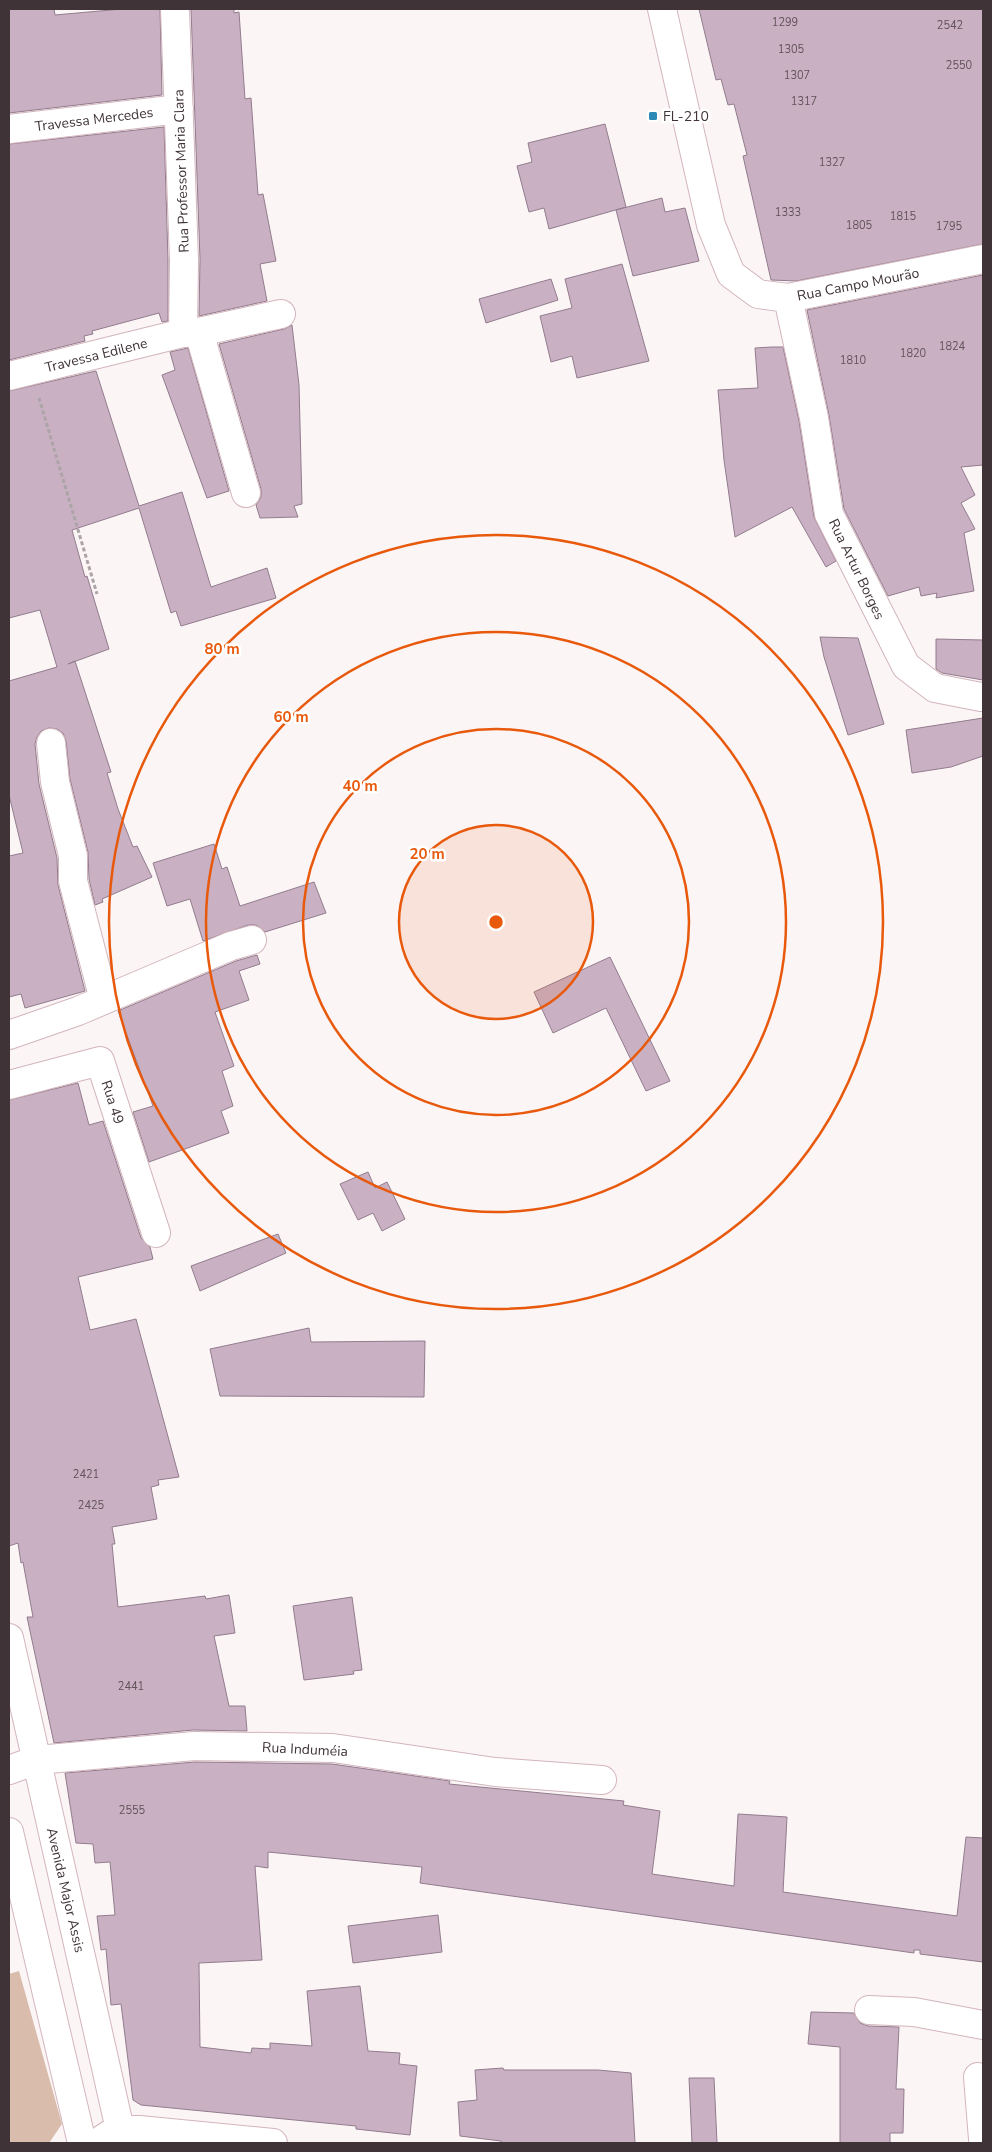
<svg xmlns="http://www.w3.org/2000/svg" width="992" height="2152" font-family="'Nunito Sans',sans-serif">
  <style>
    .green { fill: #d9bcac }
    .building { fill: #c9b1c3; stroke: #927c8d }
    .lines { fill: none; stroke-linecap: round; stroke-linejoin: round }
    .minor-casing { stroke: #d3b5bd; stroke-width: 30 }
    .path { stroke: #aca4a6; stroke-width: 3; stroke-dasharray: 4 2.5; stroke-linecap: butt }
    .minor { stroke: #fff; stroke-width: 28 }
    .ring { fill: none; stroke: #e8590c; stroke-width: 2.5 }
    .poi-dot { fill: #2b8ab5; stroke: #fff; stroke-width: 2 }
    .labels { text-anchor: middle; stroke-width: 5; stroke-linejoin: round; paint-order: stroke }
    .number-label { font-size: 11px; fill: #62525a }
    .poi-label { font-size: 14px; fill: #3f3337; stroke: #fff; text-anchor: start }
    .street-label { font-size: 14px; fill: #3f3337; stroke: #fff }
    .centre { fill: #e8590c; stroke: #fff; stroke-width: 2.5 }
    .ring-label { font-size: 15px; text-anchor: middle; font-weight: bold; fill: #e8590c; stroke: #fff; stroke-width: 5; stroke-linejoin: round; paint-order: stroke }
  </style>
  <rect width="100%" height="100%" fill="#fbf5f6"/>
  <path class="green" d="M 19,1971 L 62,2124 L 49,2143 L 9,2143 L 9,1974 Z"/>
  <path class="building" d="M 9,9 L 54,9 L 55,15 L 122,9 L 160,9 L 162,95 L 9,113 Z
    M 191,9 L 234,9 L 234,13 L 239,12 L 245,99 L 251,98 L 258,195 L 263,194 L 276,261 L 260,264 L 267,301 L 199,316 L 200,259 Z
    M 699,9 L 983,9 L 983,244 L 796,281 L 771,280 L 743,156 L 747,155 L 734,104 L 728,105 L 721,79 L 716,80 Z
    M 605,124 L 626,207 L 549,229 L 544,208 L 529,212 L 517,166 L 532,162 L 528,143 Z
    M 164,127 L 168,260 L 168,321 L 162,322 L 159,313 L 92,331 L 93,334 L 84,336 L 85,341 L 9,360 L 9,144 Z
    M 662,198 L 665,212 L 685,208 L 699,261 L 633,276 L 616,210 Z
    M 622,264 L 649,361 L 577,378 L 572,356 L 551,362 L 540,316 L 572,308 L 565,279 Z
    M 983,275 L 983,465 L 961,467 L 975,495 L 961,503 L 975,529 L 964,533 L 974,591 L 936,598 L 937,593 L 921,596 L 919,587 L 888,596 L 844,509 L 829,415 L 807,310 Z
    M 551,279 L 558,300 L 486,323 L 479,299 Z
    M 292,325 L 299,385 L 302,504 L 294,506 L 298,517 L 260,518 L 256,505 L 261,497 L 261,489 L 219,344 L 284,329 Z
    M 772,347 L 783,347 L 799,421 L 814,517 L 836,561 L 826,567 L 792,507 L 735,537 L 724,460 L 718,390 L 758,388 L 755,348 Z
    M 188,348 L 229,491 L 207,498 L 162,375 L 175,370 L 170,352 Z
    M 96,371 L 139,506 L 182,492 L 211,587 L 267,568 L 276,598 L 181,626 L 176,611 L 171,613 L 139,508 L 72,530 L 85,577 L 87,576 L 109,649 L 68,664 L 75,661 L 111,772 L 107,773 L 118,809 L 133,847 L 137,846 L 152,877 L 102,899 L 103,902 L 95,905 L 89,879 L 88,852 L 70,779 L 66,741 L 63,733 L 57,729 L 49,728 L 41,731 L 37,737 L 35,744 L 39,784 L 57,858 L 58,885 L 85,991 L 25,1008 L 21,994 L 9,997 L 9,856 L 23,853 L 9,795 L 9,681 L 57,667 L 40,610 L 9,618 L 9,391 Z
    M 820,637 L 858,638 L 884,724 L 848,735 L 824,657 Z
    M 936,639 L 983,640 L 983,680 L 942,673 L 936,669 Z
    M 983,718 L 983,756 L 951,767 L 912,773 L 906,730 Z
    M 214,844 L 222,869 L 227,867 L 240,906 L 314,882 L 326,913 L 265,932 L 256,925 L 248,925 L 203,941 L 190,899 L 167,906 L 153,863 Z
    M 257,955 L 260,964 L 239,971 L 249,1000 L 215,1012 L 234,1066 L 222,1071 L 233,1106 L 221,1111 L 229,1133 L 149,1162 L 133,1112 L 153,1106 L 118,1011 L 236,961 Z
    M 610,957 L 670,1081 L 646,1091 L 606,1008 L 553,1033 L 534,992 Z
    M 78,1083 L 89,1125 L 103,1121 L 141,1238 L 150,1247 L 153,1259 L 78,1277 L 90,1330 L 136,1319 L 179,1477 L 158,1480 L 159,1485 L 151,1487 L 157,1519 L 112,1527 L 115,1544 L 112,1544 L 118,1607 L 205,1596 L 206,1599 L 229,1595 L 235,1633 L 214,1636 L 229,1706 L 245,1706 L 247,1731 L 193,1730 L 54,1743 L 27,1617 L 33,1617 L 23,1562 L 21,1563 L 18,1543 L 9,1546 L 9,1100 Z
    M 368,1172 L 375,1188 L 387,1182 L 405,1219 L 382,1231 L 373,1213 L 358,1220 L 340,1184 Z
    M 278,1234 L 286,1253 L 200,1291 L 191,1266 Z
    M 309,1328 L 311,1342 L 425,1341 L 424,1397 L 220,1396 L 210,1349 Z
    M 352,1597 L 362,1670 L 353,1671 L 354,1674 L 304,1680 L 293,1606 Z
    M 195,1762 L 332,1764 L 450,1781 L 449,1784 L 624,1801 L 623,1805 L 660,1811 L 652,1874 L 734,1886 L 738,1814 L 787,1817 L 783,1892 L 957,1916 L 966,1837 L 983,1838 L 983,1962 L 920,1954 L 920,1950 L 914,1950 L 914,1953 L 420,1883 L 422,1867 L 268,1852 L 268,1868 L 255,1866 L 262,1960 L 199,1963 L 200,2047 L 251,2053 L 252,2048 L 270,2049 L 270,2043 L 312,2046 L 307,1991 L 360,1986 L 368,2051 L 400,2053 L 399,2064 L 417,2066 L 410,2135 L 356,2129 L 356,2126 L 141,2105 L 133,2100 L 121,2004 L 111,2005 L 106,1949 L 101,1950 L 97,1916 L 115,1915 L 110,1862 L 95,1863 L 93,1844 L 76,1843 L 65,1773 Z
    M 438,1915 L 442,1952 L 353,1963 L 348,1926 Z
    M 811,2012 L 854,2013 L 860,2023 L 868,2026 L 899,2027 L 896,2089 L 904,2089 L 903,2133 L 890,2133 L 890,2143 L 840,2143 L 840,2047 L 808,2044 Z
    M 503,2068 L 504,2070 L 598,2070 L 631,2073 L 635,2143 L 501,2143 L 501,2141 L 460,2136 L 458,2102 L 477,2100 L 475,2070 Z
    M 689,2078 L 714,2078 L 717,2143 L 692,2143 Z"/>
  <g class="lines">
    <defs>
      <path id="minor" d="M 175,9 L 184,260 L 183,333
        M 662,9 L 711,225 L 731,274 L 758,294 L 788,298 L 983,259
        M 9,129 L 179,109
        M 788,298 L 814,418 L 829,514 L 906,666 L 935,688 L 981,697
        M 199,332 L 246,493
        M 9,376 L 183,333 L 199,332 L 281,314
        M 51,743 L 55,782 L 73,856 L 73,881 L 104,1000
        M 9,1035 L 78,1011 L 231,946 L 252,940
        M 9,1085 L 100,1061 L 156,1233
        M 9,1638 L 123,2143
        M 9,1770 L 37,1760 L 194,1746 L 333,1748 L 495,1772 L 602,1780
        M 9,1832 L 82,2143
        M 869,2010 L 914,2012 L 983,2025
        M 978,2077 L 983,2139
        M 97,2143 L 119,2128 L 273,2143"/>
    </defs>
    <use href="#minor" class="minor-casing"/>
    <path class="path" d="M 39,398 L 97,594"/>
    <use href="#minor" class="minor"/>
  </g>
  <circle cx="496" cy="922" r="97" fill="#e8590c" fill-opacity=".12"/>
  <g class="ring">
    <circle cx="496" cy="922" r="97"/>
    <circle cx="496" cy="922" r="193"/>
    <circle cx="496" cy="922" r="290"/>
    <circle cx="496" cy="922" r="387"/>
  </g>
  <rect class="poi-dot" x="648" y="111" width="10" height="10" rx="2.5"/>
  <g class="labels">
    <g class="number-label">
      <text x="785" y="26">1299</text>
      <text x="950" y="29">2542</text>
      <text x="791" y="53">1305</text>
      <text x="959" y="69">2550</text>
      <text x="797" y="79">1307</text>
      <text x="804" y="105">1317</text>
      <text x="832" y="166">1327</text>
      <text x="788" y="216">1333</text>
      <text x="903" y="220">1815</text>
      <text x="859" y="229">1805</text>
      <text x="949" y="230">1795</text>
      <text x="952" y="350">1824</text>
      <text x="913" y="357">1820</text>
      <text x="853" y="364">1810</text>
      <text x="86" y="1478">2421</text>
      <text x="91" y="1509">2425</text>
      <text x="131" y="1690">2441</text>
      <text x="132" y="1814">2555</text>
    </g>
    <g class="poi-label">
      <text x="663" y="121">FL-210</text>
    </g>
    <g class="street-label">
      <text transform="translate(94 119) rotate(-7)" y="5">Travessa Mercedes</text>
      <text transform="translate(181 171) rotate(-92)" y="5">Rua Professor Maria Clara</text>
      <text transform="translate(858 284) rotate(-11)" y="5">Rua Campo Mourão</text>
      <text transform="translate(96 355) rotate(-14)" y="5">Travessa Edilene</text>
      <text transform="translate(857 569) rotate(64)" y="5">Rua Artur Borges</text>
      <text transform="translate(113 1102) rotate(72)" y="5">Rua 49</text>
      <text transform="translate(305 1749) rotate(3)" y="5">Rua Induméia</text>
      <text transform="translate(66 1890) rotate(77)" y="5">Avenida Major Assis</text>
    </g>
  </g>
  <circle cx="496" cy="922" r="8" class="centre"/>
  <g class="ring-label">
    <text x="222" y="654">80 m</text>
    <text x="291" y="722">60 m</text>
    <text x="360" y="791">40 m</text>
    <text x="427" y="859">20 m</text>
  </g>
  <rect width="992" height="2152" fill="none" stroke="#3f3337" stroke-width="20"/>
</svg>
